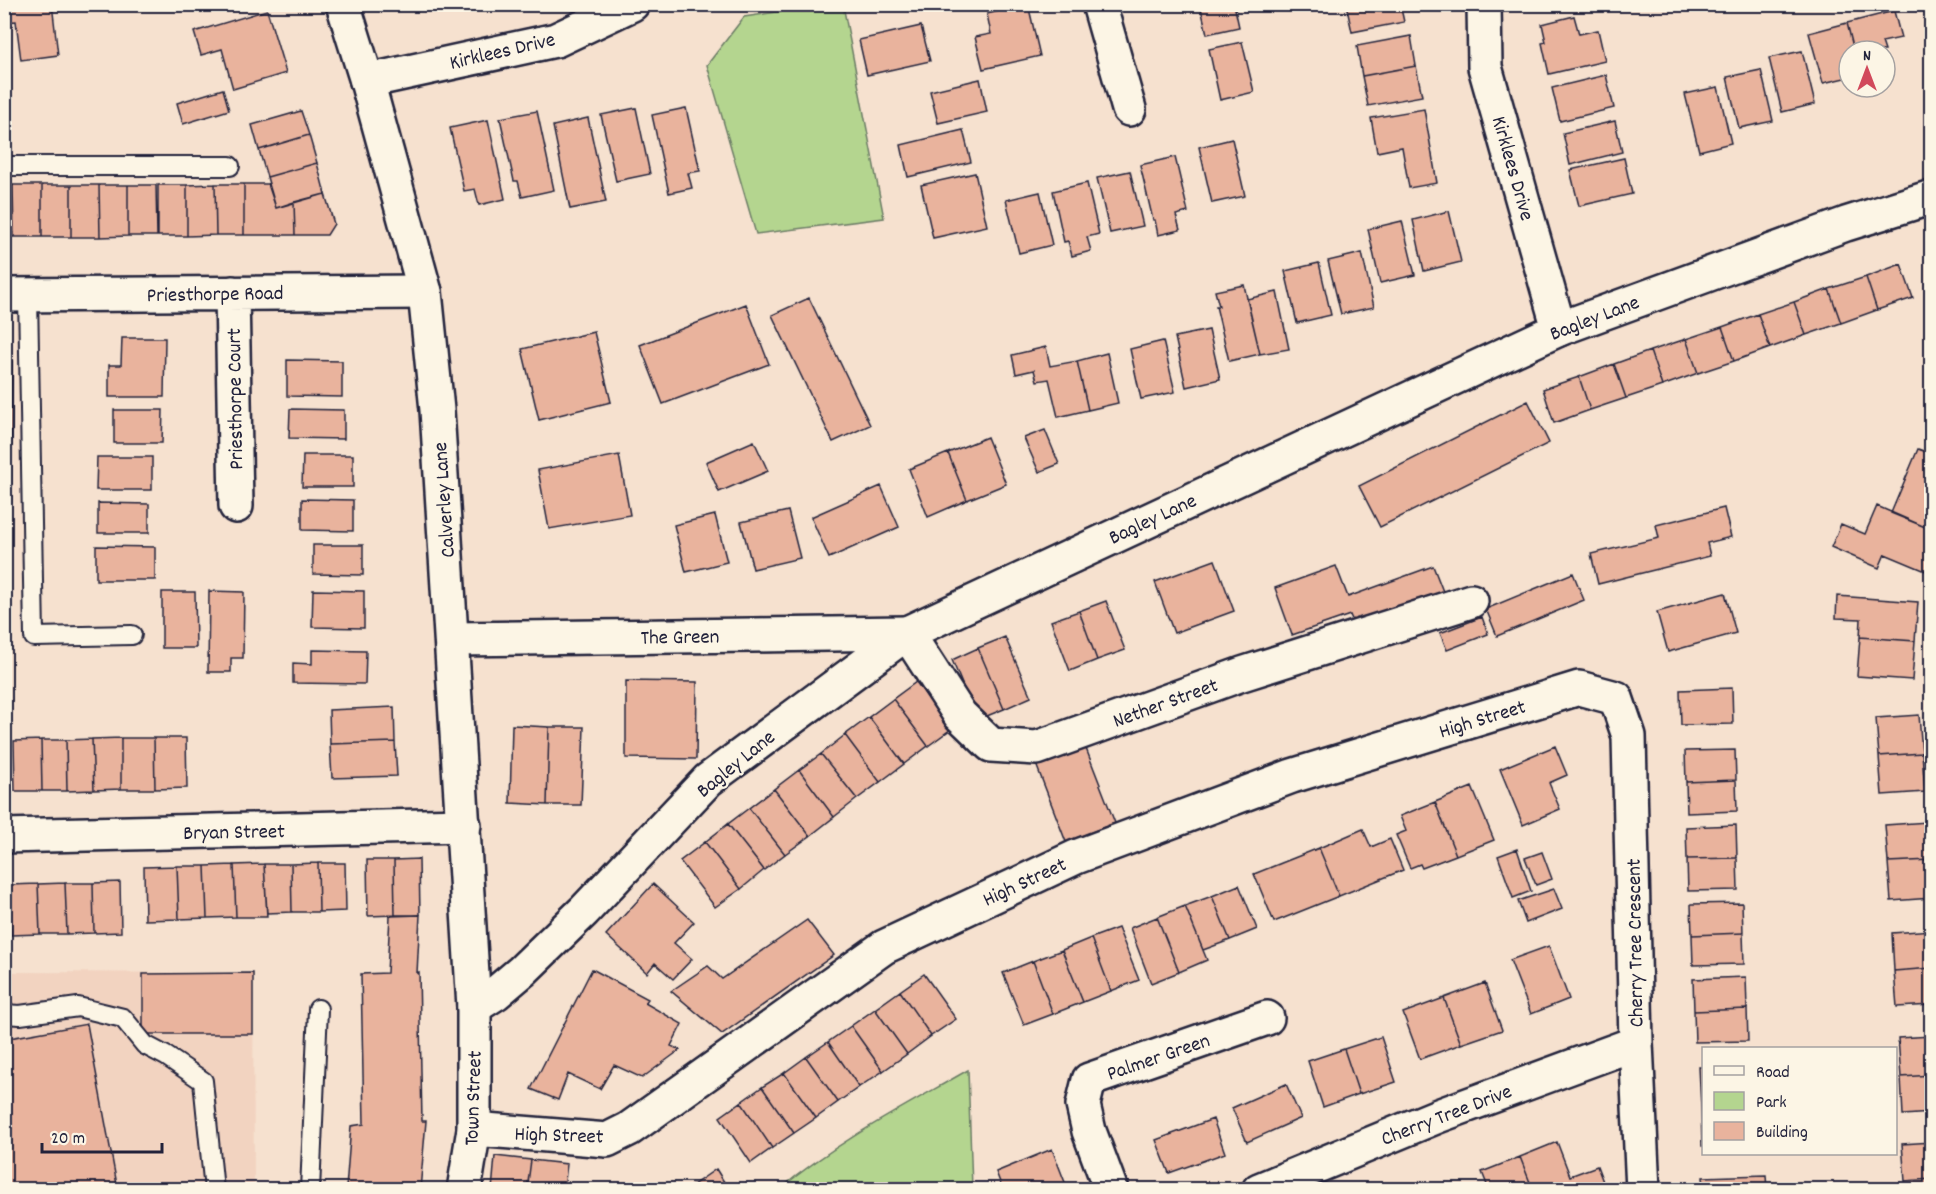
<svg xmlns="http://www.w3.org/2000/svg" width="1936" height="1194" font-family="Dekko,sans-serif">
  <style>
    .built { fill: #f2d3c0 }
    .green { fill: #b4d58f; stroke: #6b7c65; stroke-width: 1.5 }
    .building { fill: #e9b39d; stroke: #22223b; stroke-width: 1.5 }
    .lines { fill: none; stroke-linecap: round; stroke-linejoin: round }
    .service-casing { stroke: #22223b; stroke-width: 22 }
    .minor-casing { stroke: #22223b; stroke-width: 38 }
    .tertiary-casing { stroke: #22223b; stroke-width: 38 }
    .secondary-casing { stroke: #22223b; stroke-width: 38 }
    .service { stroke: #fcf5e5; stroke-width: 18 }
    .minor { stroke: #fcf5e5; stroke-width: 33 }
    .tertiary { stroke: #fcf5e5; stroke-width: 33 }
    .secondary { stroke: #fcf5e5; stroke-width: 33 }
    .labels { text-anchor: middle; stroke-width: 4.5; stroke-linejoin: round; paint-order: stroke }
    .street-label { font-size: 21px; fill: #22223b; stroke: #fcf5e5 }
  </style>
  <rect width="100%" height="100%" fill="#f6e1cf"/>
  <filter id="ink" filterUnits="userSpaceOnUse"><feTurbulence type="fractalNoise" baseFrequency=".0167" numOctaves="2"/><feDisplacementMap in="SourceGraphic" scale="12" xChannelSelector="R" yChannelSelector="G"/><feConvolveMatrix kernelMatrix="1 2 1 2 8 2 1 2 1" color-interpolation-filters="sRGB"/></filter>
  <g filter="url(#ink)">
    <path class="built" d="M 5,972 L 253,973 L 254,1189 L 5,1190 Z"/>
    <path class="green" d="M 831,4 L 843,5 L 884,218 L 756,234 L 707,65 L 744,17 Z
      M 968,1070 L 972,1189 L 780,1189 C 836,1142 904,1107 968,1070 Z"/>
    <path class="building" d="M 4,4 L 52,4 L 58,55 L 21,60 L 16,21 L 4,22 Z
      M 1028,4 L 1040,56 L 983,69 L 975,37 L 991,34 L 987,14 Z
      M 1200,4 L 1234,4 L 1239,27 L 1207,34 Z
      M 1346,4 L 1400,4 L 1404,22 L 1352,32 Z
      M 267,10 L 286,73 L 233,89 L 222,49 L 201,55 L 194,32 Z
      M 1894,11 L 1901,38 L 1882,42 L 1885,51 L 1854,51 L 1847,23 Z
      M 1574,16 L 1579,34 L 1598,30 L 1605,61 L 1549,74 L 1542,43 L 1546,42 L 1542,24 Z
      M 1847,23 L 1854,51 L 1849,51 L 1849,77 L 1823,83 L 1809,33 Z
      M 921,26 L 930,61 L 867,75 L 859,40 Z
      M 1411,36 L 1416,66 L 1362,76 L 1357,46 Z
      M 1242,42 L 1254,92 L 1220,100 L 1209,49 Z
      M 1802,51 L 1815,104 L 1782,112 L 1769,58 Z
      M 1416,66 L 1422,96 L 1368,106 L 1362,76 Z
      M 1761,70 L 1773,121 L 1739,128 L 1727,77 Z
      M 1606,75 L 1614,108 L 1560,121 L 1552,88 Z
      M 980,79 L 987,112 L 938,123 L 930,91 Z
      M 1718,87 L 1731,143 L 1699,151 L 1685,94 Z
      M 223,89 L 229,110 L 183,124 L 177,103 Z
      M 636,108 L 650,174 L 616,181 L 601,115 Z
      M 686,108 L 700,171 L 688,173 L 692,188 L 669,193 L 652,115 Z
      M 1424,109 L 1437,183 L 1409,188 L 1402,147 L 1377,152 L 1371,118 Z
      M 301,111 L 309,135 L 259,150 L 252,125 Z
      M 537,111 L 554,190 L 522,197 L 518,181 L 514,181 L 500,118 Z
      M 588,118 L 606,202 L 570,209 L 553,126 Z
      M 488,120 L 505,199 L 479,205 L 475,189 L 464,191 L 450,128 Z
      M 1615,121 L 1622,152 L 1570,165 L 1563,133 Z
      M 963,130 L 971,162 L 908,177 L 901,145 Z
      M 309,135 L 317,163 L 267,177 L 259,150 Z
      M 1232,139 L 1245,196 L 1212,203 L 1199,147 Z
      M 1175,157 L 1188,212 L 1176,215 L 1180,230 L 1158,235 L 1155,220 L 1153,220 L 1140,165 Z
      M 1624,158 L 1632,194 L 1579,206 L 1570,170 Z
      M 317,163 L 325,194 L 276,208 L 267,177 Z
      M 1130,171 L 1143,226 L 1110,233 L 1097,178 Z
      M 975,173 L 987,226 L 933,238 L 921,185 Z
      M 1087,183 L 1099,234 L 1087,237 L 1091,251 L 1072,256 L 1068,241 L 1064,242 L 1053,191 Z
      M 215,184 L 216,235 L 187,236 L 187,185 Z
      M 215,184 L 244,184 L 244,235 L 216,235 Z
      M 244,184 L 268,184 L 276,208 L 294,202 L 295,235 L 244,235 Z
      M 13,185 L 14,237 L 4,237 L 4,186 Z
      M 13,185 L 42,185 L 42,237 L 14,237 Z
      M 42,185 L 71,185 L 71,237 L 42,237 Z
      M 71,185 L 99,185 L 100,237 L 71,237 Z
      M 99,185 L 128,185 L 128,236 L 100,237 Z
      M 128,185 L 156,185 L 157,236 L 128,236 Z
      M 158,185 L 187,185 L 187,236 L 158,236 Z
      M 1040,192 L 1052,245 L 1019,253 L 1006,200 Z
      M 325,194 L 334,224 L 327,235 L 295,235 L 294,202 Z
      M 1449,211 L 1461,262 L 1424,271 L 1413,220 Z
      M 1402,221 L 1415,275 L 1380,283 L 1368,229 Z
      M 1362,253 L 1374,307 L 1341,314 L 1328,261 Z
      M 1319,263 L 1331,315 L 1297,323 L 1285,271 Z
      M 1901,264 L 1913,298 L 1877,310 L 1866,277 Z
      M 1866,277 L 1877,310 L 1841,323 L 1829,289 Z
      M 1244,285 L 1260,354 L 1229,361 L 1216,306 L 1219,306 L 1215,291 Z
      M 1829,289 L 1841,323 L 1806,335 L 1794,302 Z
      M 1277,292 L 1289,349 L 1260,354 L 1247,299 Z
      M 809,298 L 870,425 L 833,442 L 772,315 Z
      M 1794,302 L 1806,335 L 1770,348 L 1758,314 Z
      M 746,304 L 769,364 L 663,404 L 640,345 Z
      M 1758,314 L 1770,348 L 1734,361 L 1722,327 Z
      M 1722,327 L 1734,361 L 1698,373 L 1686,339 Z
      M 1209,330 L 1220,379 L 1186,387 L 1175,337 Z
      M 594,332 L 611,402 L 539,420 L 522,349 Z
      M 122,338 L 165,338 L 164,397 L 109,397 L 109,365 L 121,365 Z
      M 1686,339 L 1698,373 L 1662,386 L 1650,351 Z
      M 1163,341 L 1175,392 L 1141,399 L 1130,349 Z
      M 1046,347 L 1050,366 L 1077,361 L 1088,410 L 1058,417 L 1049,379 L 1037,381 L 1034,370 L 1016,374 L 1012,355 Z
      M 1650,351 L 1662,386 L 1626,398 L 1614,364 Z
      M 1107,353 L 1118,403 L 1088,410 L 1077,361 Z
      M 287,360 L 342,361 L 342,397 L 287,396 Z
      M 4,361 L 12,361 L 11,502 L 4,502 Z
      M 1614,364 L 1626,398 L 1590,410 L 1579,377 Z
      M 1579,377 L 1590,410 L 1554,423 L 1543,389 Z
      M 1528,401 L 1549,443 L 1380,527 L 1359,486 Z
      M 290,409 L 344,410 L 344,439 L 289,438 Z
      M 114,410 L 163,410 L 162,443 L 114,443 Z
      M 1045,430 L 1059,464 L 1039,472 L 1024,438 Z
      M 987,437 L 1006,484 L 967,500 L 948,453 Z
      M 754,441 L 768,471 L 719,492 L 706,462 Z
      M 1918,449 L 1932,454 L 1932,530 L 1891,513 Z
      M 948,453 L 967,500 L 928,517 L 909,469 Z
      M 303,455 L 353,455 L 353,487 L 302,487 Z
      M 619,455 L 630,515 L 549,529 L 538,470 Z
      M 97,457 L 152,457 L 152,490 L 96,490 Z
      M 881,486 L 899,527 L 829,558 L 811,517 Z
      M 302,499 L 353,500 L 353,531 L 302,530 Z
      M 98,503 L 149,504 L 149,533 L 98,533 Z
      M 1877,506 L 1932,530 L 1932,564 L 1928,572 L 1885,554 L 1879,568 L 1831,547 L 1841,524 L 1865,534 Z
      M 1724,508 L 1731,537 L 1707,543 L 1710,556 L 1598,584 L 1591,554 L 1659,538 L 1656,525 Z
      M 788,511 L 800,558 L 753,569 L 741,522 Z
      M 715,515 L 727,562 L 686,572 L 674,525 Z
      M 313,545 L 363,545 L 363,575 L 313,574 Z
      M 96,546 L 155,547 L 155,580 L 96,580 Z
      M 1215,560 L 1234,611 L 1174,633 L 1155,582 Z
      M 1336,566 L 1348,597 L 1433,566 L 1444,594 L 1355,626 L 1350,615 L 1292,635 L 1275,588 Z
      M 1573,573 L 1584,600 L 1497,636 L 1486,609 Z
      M 313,590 L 364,591 L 364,628 L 312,627 Z
      M 209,591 L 244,592 L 243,658 L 231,658 L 231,672 L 208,672 Z
      M 162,592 L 195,592 L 196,648 L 162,648 Z
      M 1725,593 L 1736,633 L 1668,652 L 1657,612 Z
      M 1837,596 L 1918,602 L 1915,641 L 1860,637 L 1861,619 L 1836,618 Z
      M 1106,601 L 1125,650 L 1097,660 L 1079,611 Z
      M 1079,611 L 1097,660 L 1070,671 L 1051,621 Z
      M 1482,617 L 1488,634 L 1447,650 L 1440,633 Z
      M 1005,637 L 1031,697 L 1004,709 L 978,648 Z
      M 1860,637 L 1915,641 L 1912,680 L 1857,676 Z
      M 978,648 L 1004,709 L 977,720 L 952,660 Z
      M 312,650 L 366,651 L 365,684 L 293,683 L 293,663 L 312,664 Z
      M 626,681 L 697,682 L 696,759 L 626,758 Z
      M 916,682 L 951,729 L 928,746 L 893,699 Z
      M 1732,688 L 1733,724 L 1681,725 L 1680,690 Z
      M 893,699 L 928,746 L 904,764 L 869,717 Z
      M 394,707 L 395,742 L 330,744 L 329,710 Z
      M 1919,715 L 1922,753 L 1879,756 L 1876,718 Z
      M 869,717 L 904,764 L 880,782 L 845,735 Z
      M 512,725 L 549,727 L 547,805 L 510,803 Z
      M 549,727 L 584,727 L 581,805 L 547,805 Z
      M 845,735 L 880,782 L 857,799 L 821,754 Z
      M 121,738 L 121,789 L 94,790 L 92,739 Z
      M 121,738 L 154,738 L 155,789 L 121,789 Z
      M 154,738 L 186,738 L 187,788 L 155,789 Z
      M 92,739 L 94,790 L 67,791 L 66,740 Z
      M 41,740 L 42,791 L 15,791 L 14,741 Z
      M 41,740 L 66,740 L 67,791 L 42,791 Z
      M 395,742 L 397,776 L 332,778 L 330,744 Z
      M 1085,746 L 1115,823 L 1066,842 L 1036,764 Z
      M 1555,746 L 1567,775 L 1549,783 L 1560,809 L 1523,825 L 1500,769 Z
      M 1735,750 L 1736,780 L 1686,782 L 1685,751 Z
      M 1922,753 L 1925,792 L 1882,795 L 1879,756 Z
      M 821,754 L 857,799 L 834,817 L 799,770 Z
      M 799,770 L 834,817 L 810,836 L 774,789 Z
      M 1736,780 L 1737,811 L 1687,813 L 1686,782 Z
      M 1472,787 L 1494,840 L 1456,855 L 1435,802 Z
      M 774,789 L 810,836 L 785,854 L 749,808 Z
      M 1435,802 L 1456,855 L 1422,868 L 1420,864 L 1410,868 L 1396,835 L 1406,831 L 1400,816 Z
      M 749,808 L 785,854 L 764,870 L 728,824 Z
      M 1928,822 L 1931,860 L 1888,862 L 1885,825 Z
      M 728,824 L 764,870 L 741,889 L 705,842 Z
      M 1736,825 L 1737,858 L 1687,859 L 1686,827 Z
      M 1363,829 L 1371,847 L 1390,839 L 1403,870 L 1339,896 L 1319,848 Z
      M 705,842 L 741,889 L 715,907 L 680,861 Z
      M 1319,848 L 1339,896 L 1274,922 L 1254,874 Z
      M 1517,849 L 1531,891 L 1513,898 L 1498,856 Z
      M 1542,852 L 1552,879 L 1536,885 L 1525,858 Z
      M 1737,858 L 1738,890 L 1688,891 L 1687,859 Z
      M 419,859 L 420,915 L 395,915 L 394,860 Z
      M 367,860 L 394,860 L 395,915 L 368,916 Z
      M 1931,860 L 1932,898 L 1891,901 L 1888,862 Z
      M 318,863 L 319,912 L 292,912 L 291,864 Z
      M 318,863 L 345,863 L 346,911 L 319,912 Z
      M 264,864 L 267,917 L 236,917 L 234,865 Z
      M 264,864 L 291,864 L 292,912 L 267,913 Z
      M 234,865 L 236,917 L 207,918 L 205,866 Z
      M 177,866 L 179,919 L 145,920 L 144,867 Z
      M 177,866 L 205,866 L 207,918 L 179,919 Z
      M 120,882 L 121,932 L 94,933 L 93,883 Z
      M 65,883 L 67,934 L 40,934 L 38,884 Z
      M 65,883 L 93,883 L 94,933 L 67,934 Z
      M 38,884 L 40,934 L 11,935 L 9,885 Z
      M 653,884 L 694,922 L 674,943 L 692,959 L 673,979 L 655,963 L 647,973 L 606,935 Z
      M 1239,885 L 1257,929 L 1230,940 L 1212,896 Z
      M 1554,889 L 1562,909 L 1526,923 L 1518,901 Z
      M 1212,896 L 1230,940 L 1203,950 L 1185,906 Z
      M 1742,903 L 1743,933 L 1692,935 L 1691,904 Z
      M 1185,906 L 1207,960 L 1179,972 L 1157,917 Z
      M 420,915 L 417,973 L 419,972 L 422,1121 L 426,1121 L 420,1190 L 346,1188 L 351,1126 L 364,1124 L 361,974 L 387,973 L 390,916 Z
      M 1157,917 L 1179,972 L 1151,983 L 1130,928 Z
      M 807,920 L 834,955 L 722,1034 L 671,991 L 708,966 L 722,979 Z
      M 1118,928 L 1139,980 L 1111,991 L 1091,938 Z
      M 1932,930 L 1932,968 L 1894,971 L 1892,933 Z
      M 1743,933 L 1744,964 L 1693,965 L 1692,935 Z
      M 1091,938 L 1111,991 L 1083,1002 L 1062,950 Z
      M 1549,946 L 1569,999 L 1531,1014 L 1510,960 Z
      M 1062,950 L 1083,1002 L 1053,1014 L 1033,961 Z
      M 1033,961 L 1053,1014 L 1024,1025 L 1003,973 Z
      M 1932,968 L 1932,1005 L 1897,1007 L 1894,971 Z
      M 592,969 L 648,999 L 645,1003 L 682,1024 L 671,1046 L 680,1050 L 642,1078 L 614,1065 L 600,1089 L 568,1074 L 558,1100 L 531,1089 Z
      M 253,973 L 253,1034 L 143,1034 L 143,974 Z
      M 924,974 L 956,1019 L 931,1036 L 900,991 Z
      M 1746,977 L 1747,1009 L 1694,1011 L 1693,979 Z
      M 1485,983 L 1502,1030 L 1461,1044 L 1444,998 Z
      M 900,991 L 931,1036 L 907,1054 L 875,1009 Z
      M 1444,998 L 1461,1044 L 1420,1059 L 1403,1013 Z
      M 875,1009 L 907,1054 L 883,1071 L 851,1026 Z
      M 1747,1009 L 1748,1041 L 1695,1042 L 1694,1011 Z
      M 87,1024 L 118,1190 L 4,1190 L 4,1039 Z
      M 851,1026 L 883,1071 L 859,1087 L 828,1042 Z
      M 1932,1036 L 1932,1075 L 1901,1077 L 1898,1038 Z
      M 1381,1037 L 1396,1082 L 1359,1094 L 1344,1049 Z
      M 828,1042 L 859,1087 L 838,1102 L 806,1057 Z
      M 1344,1049 L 1359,1094 L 1323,1107 L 1308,1061 Z
      M 806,1057 L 838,1102 L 816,1118 L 784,1073 Z
      M 1699,1067 L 1704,1067 L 1704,1107 L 1701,1107 Z
      M 784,1073 L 816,1118 L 794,1133 L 762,1087 Z
      M 1932,1075 L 1932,1113 L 1903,1115 L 1901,1077 Z
      M 1286,1084 L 1301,1118 L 1247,1142 L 1232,1108 Z
      M 762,1087 L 794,1133 L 772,1148 L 741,1102 Z
      M 741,1102 L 772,1148 L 751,1163 L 720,1117 Z
      M 1701,1107 L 1704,1107 L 1704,1146 L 1702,1146 Z
      M 1213,1119 L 1225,1153 L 1169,1173 L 1156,1140 Z
      M 1557,1142 L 1570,1176 L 1597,1166 L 1605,1187 L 1598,1190 L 1533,1190 L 1520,1157 Z
      M 1932,1142 L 1932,1179 L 1905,1181 L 1902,1144 Z
      M 1052,1149 L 1068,1190 L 1003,1190 L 996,1172 Z
      M 495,1156 L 531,1160 L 527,1190 L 492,1190 Z
      M 1520,1157 L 1533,1190 L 1489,1190 L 1482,1172 Z
      M 531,1160 L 567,1164 L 564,1190 L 527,1190 Z
      M 716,1169 L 729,1190 L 686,1190 Z
      M 1766,1175 L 1767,1190 L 1704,1190 L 1703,1177 Z
      M 1932,1179 L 1932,1190 L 1906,1190 L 1905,1181 Z
      M 168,1185 L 169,1190 L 143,1190 Z"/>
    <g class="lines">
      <defs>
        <path id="service" d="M 4,166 L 230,166
          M 28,295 L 34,637 L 132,635
          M 4,1014 L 20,1015 L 78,1007 L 123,1018 L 145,1045 L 166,1056 L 203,1081 L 214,1190
          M 310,1190 L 318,1009"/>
        <path id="minor" d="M 1099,4 L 1129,109
          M 1484,4 L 1485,67 L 1559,329
          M 367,81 L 556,40 L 632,4
          M 232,293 L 236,506
          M 4,295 L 425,292
          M 452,639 L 907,633 L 960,715 L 991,745 L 1037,748 L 1242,674 L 1471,601
          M 4,836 L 464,825
          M 474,1129 L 607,1140 L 629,1129 L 884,947 L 1076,857 L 1292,776 L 1579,688 L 1616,698 L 1629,736 L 1636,1043 L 1643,1190
          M 1111,1190 L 1089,1131 L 1083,1105 L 1089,1080 L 1267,1018
          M 1259,1190 L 1438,1116 L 1636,1043"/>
        <path id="tertiary" d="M 474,1007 L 496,993 L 522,971 L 584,911 L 708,780 L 907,633 L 1559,329 L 1846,224 L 1932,197"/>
        <path id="secondary" d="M 343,4 L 367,81 L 425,292 L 437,410 L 474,1007 L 474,1129 L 464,1190"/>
      </defs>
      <use href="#service" class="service-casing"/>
      <use href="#minor" class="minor-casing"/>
      <use href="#tertiary" class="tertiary-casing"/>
      <use href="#secondary" class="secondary-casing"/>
      <use href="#service" class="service"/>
      <use href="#minor" class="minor"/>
      <use href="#tertiary" class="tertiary"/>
      <use href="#secondary" class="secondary"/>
    </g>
  </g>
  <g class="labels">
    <g class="street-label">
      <text transform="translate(502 50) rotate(-13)" y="7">Kirklees Drive</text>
      <text transform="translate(1514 168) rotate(74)" y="7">Kirklees Drive</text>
      <text transform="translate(215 293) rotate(-1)" y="7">Priesthorpe Road</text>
      <text transform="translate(1594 317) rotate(-21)" y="7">Bagley Lane</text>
      <text transform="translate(234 399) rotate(-91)" y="7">Priesthorpe Court</text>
      <text transform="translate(443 500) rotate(-94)" y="7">Calverley Lane</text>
      <text transform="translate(1152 518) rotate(-25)" y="7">Bagley Lane</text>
      <text transform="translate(680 636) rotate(-1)" y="7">The Green</text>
      <text transform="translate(1165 702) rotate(-20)" y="7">Nether Street</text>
      <text transform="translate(1482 718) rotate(-17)" y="7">High Street</text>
      <text transform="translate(735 763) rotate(-39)" y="7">Bagley Lane</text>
      <text transform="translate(234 831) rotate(-1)" y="7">Bryan Street</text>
      <text transform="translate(1024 881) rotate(-25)" y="7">High Street</text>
      <text transform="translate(1634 943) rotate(-91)" y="7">Cherry Tree Crescent</text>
      <text transform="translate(1158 1056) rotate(-19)" y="7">Palmer Green</text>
      <text transform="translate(472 1098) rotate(-88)" y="7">Town Street</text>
      <text transform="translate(1446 1114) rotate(-21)" y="7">Cherry Tree Drive</text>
      <text transform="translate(559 1134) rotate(2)" y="7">High Street</text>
    </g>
  </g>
  <rect width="1936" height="1194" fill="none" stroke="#fcf5e5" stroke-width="24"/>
  <rect x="12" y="12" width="1912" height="1170" fill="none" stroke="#22223b" stroke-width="2" filter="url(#ink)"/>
  <rect x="1702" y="1047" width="195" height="108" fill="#fcf5e5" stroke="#a5a1a1" stroke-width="1.5"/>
  <rect x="1714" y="1066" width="30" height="9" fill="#fcf5e5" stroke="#a5a1a1" stroke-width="1.5"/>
  <text x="1756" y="1077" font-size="18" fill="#22223b">Road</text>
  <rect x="1714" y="1092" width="30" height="18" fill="#b4d58f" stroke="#a5a1a1" stroke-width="1.5"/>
  <text x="1756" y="1107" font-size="18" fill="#22223b">Park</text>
  <rect x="1714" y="1122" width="30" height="18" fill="#e9b39d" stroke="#a5a1a1" stroke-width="1.5"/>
  <text x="1756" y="1137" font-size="18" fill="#22223b">Building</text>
  <g transform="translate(1867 69)"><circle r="28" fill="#fcf5e5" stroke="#a5a1a1" stroke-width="1.5"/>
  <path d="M0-4.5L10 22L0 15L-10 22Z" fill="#d1495b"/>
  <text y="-9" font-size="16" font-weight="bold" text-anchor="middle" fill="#22223b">N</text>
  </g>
  <path d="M42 1143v9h120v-9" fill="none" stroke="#22223b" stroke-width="3"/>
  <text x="51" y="1143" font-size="18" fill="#22223b" stroke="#fcf5e5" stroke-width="4.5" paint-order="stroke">20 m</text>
</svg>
